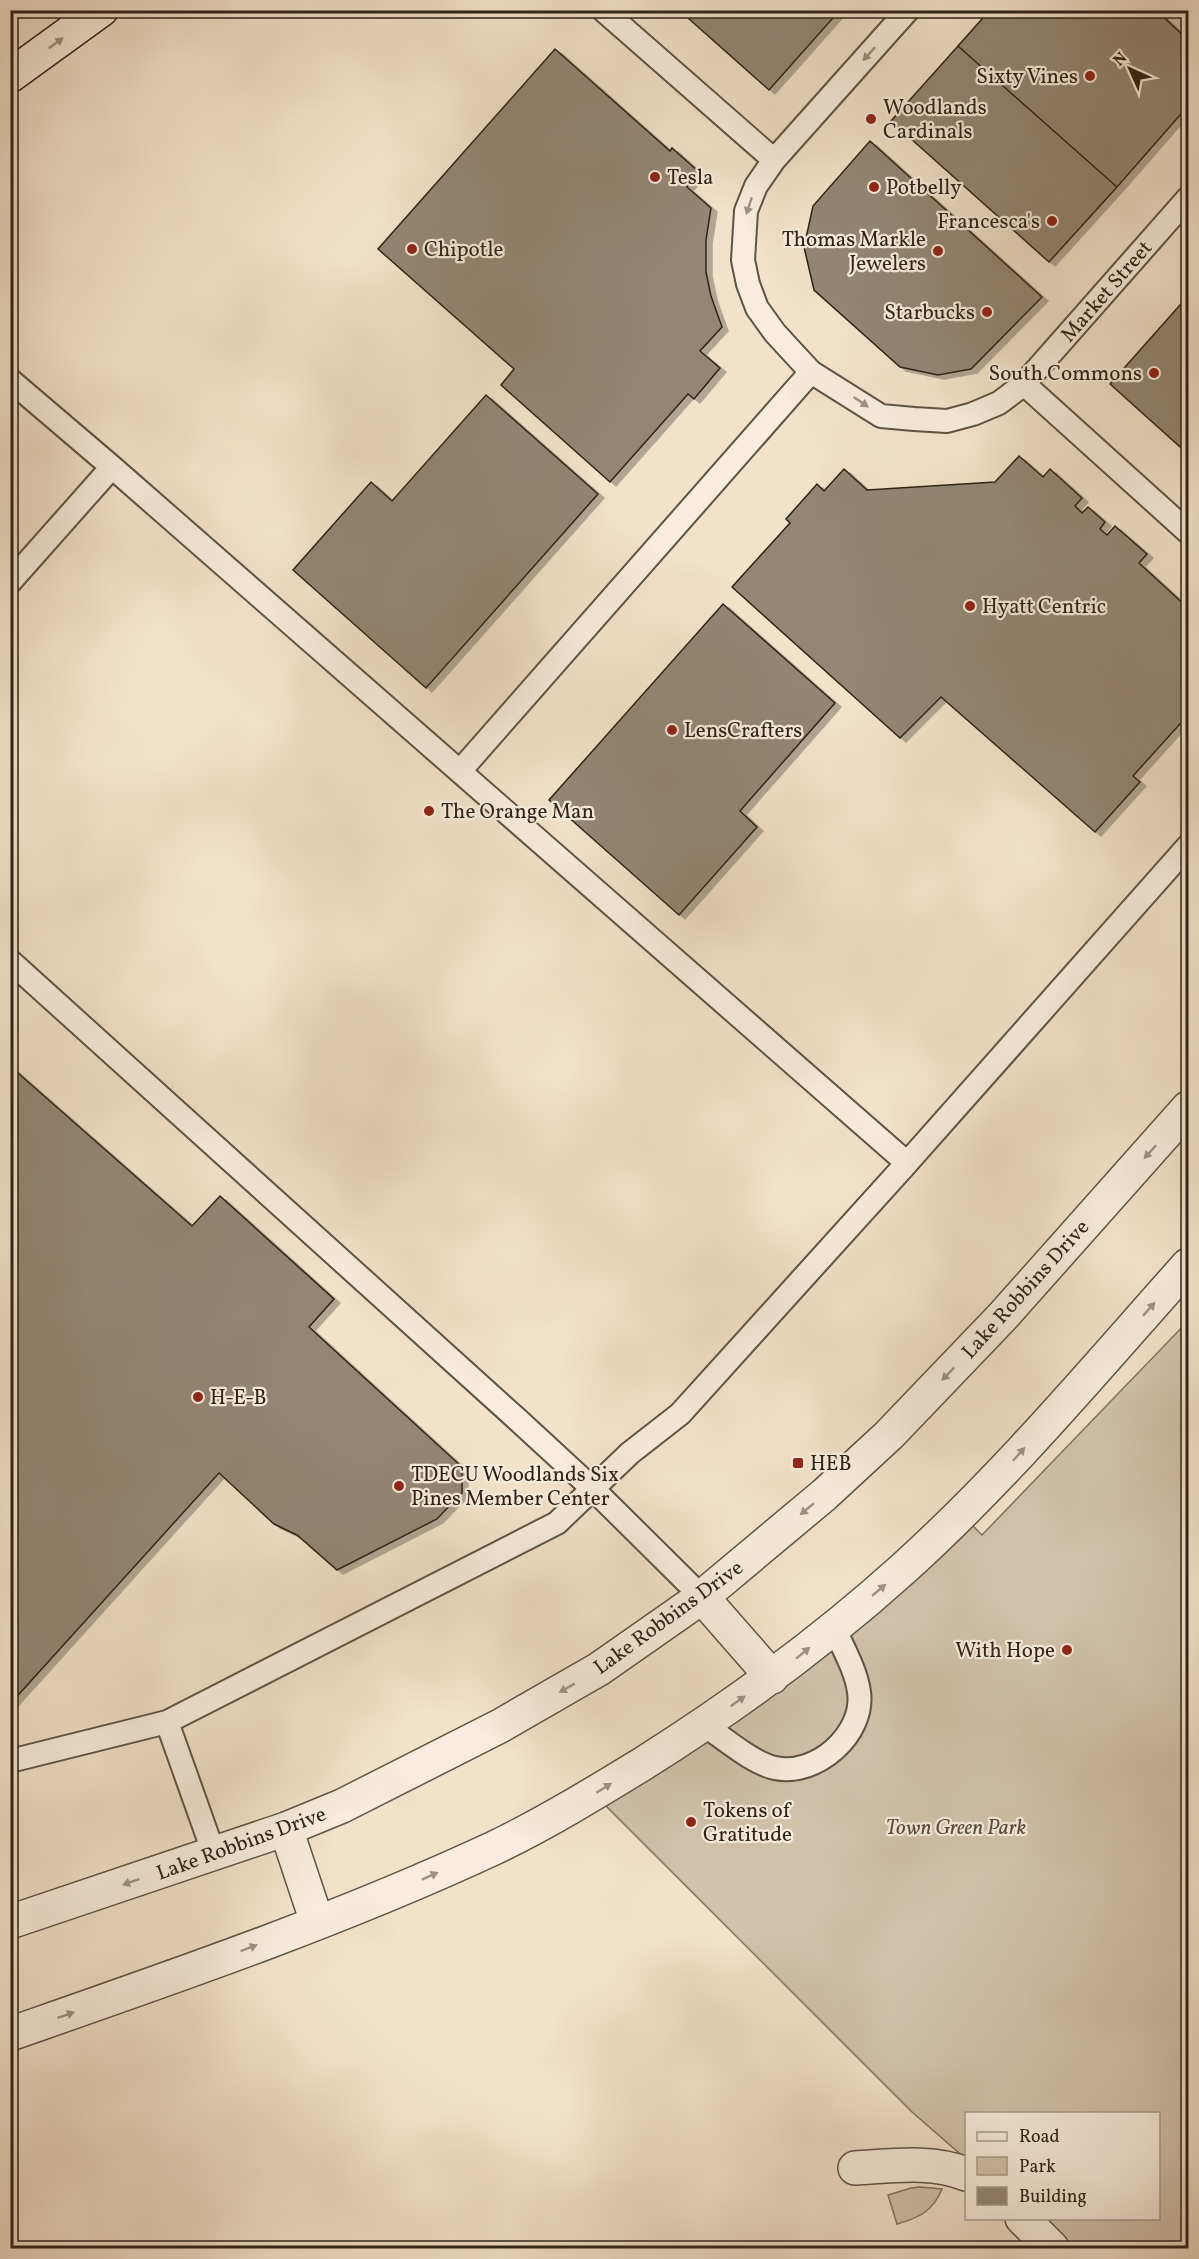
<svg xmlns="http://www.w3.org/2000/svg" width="1199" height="2259" font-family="Vollkorn,serif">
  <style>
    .green { fill: #d1c2ac; stroke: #7f7262; stroke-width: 1.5 }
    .building { fill: #938675; stroke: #2d2318; stroke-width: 1.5; filter: url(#shadow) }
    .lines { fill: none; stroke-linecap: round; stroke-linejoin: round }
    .service-casing { stroke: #5e5344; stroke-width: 26 }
    .pedestrian-casing { stroke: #5e5344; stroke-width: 36 }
    .tertiary-casing { stroke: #5e5344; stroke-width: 36 }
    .secondary-casing { stroke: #2d2318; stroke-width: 36 }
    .service { stroke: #f7ecdd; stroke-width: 22 }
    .pedestrian { stroke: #f7ecdd; stroke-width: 33 }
    .tertiary { stroke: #f7ecdd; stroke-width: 33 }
    .secondary { stroke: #f7ecdd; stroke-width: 33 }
    .oneway { fill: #9c9284 }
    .poi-dot { fill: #8f2418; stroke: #f7ecdd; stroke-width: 2 }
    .labels { text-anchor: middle; stroke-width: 4.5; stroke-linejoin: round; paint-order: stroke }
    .poi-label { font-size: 21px; fill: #2d2318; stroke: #f7ecdd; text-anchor: start }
    .street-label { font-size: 21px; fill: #2d2318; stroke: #f7ecdd }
    .park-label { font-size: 21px; font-style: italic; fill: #564b3d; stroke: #f7ecdd }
  </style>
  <defs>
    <filter id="shadow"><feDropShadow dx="6" dy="4" stdDeviation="0" flood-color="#0004"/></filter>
  </defs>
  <rect width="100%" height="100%" fill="#f2e2ca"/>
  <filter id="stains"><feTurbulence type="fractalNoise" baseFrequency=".00333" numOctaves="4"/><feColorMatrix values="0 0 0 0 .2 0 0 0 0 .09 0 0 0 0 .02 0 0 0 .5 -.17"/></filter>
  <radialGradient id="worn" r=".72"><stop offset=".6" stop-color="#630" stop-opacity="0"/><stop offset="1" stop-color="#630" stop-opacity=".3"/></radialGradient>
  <path class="green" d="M 1156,11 L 1188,11 L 1188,40 Z
    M 1188,1321 L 1188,2248 L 1070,2248 L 1035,2219 L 1158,2218 L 1158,2114 L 966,2114 L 966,2159 L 912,2112 L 594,1794 L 961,1514 L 982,1535 Z
    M 920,2187 L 942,2189 C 933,2211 919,2218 897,2224 L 888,2195 L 911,2188 Z"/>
  <path class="building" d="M 679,10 L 840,10 L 769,90 Z
    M 990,10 L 1156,10 L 1188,40 L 1188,106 L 1117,187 L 958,46 Z
    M 958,46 L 1117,187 L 1049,262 L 891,121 Z
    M 555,49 L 670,151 L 672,148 L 699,172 L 687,187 L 711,208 L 706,240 L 706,272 L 711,296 L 722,327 L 700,351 L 720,368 L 694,399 L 688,394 L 610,482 L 501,385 L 514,369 L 378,249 Z
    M 870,141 L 1042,297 L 971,369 L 938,375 L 900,367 L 814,290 L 804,247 L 813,206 Z
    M 1188,296 L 1188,454 L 1110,384 Z
    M 486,395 L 598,494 L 426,688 L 293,570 L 371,482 L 392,501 Z
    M 1019,456 L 1043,477 L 1050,469 L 1082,498 L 1075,506 L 1082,513 L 1088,507 L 1105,522 L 1100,529 L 1107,535 L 1115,526 L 1147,554 L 1139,563 L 1188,608 L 1188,715 L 1133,776 L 1140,782 L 1095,832 L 941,697 L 900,738 L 732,587 L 790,523 L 786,519 L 817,484 L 824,491 L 844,469 L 867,490 L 995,482 Z
    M 723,604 L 835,703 L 740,811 L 757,827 L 679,915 L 549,800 Z
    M 10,1066 L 192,1226 L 220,1196 L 334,1299 L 309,1327 L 462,1467 L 462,1493 L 437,1519 L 337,1570 L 297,1535 L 274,1524 L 219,1473 L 11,1703 Z"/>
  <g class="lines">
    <defs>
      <path id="service" d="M 603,10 L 774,160
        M 908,10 L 774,160 L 756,186 L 746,211 L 743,260 L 748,284 L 757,308 L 775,333 L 811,372 L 881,416 L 914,419 L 947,421 L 973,414 L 999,403 L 1024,384 L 1188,198
        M 10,380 L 112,467 L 907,1163 L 680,1414 L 630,1453 L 557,1523 L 167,1722 L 10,1761
        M 1024,384 L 1188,532
        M 10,582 L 112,467
        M 460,771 L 811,372
        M 10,961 L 518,1420 L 594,1490 L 702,1597
        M 907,1163 L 1188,846
        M 167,1722 L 214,1854
        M 704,1725 C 724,1738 752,1763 775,1768 C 816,1777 865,1734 859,1692 C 856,1670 843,1648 834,1628"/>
      <path id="pedestrian" d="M 855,2168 C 892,2166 932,2160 966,2174
        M 1022,2218 L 1052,2248"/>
      <path id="tertiary" d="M 702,1597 L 772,1677
        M 286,1829 L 317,1922
        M 10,1922 L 286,1829 L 342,1806 L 500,1726 L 599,1669 L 702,1597 L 824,1495 L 889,1435 L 1003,1316 L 1188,1108
        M 10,2034 C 173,1977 337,1921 494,1848 C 546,1823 595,1793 644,1763 C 736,1705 822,1642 903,1569 C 1006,1476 1096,1368 1188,1265"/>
      <path id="secondary" d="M 10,76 L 101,10"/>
    </defs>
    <use href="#service" class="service-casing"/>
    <use href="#pedestrian" class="pedestrian-casing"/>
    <use href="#tertiary" class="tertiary-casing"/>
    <use href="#secondary" class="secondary-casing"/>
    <use href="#service" class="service"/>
    <use href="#pedestrian" class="pedestrian"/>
    <use href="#tertiary" class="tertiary"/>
    <use href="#secondary" class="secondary"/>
  </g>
  <defs><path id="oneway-solid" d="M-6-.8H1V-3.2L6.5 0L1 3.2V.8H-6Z" transform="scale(1.5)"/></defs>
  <g class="oneway">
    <use href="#oneway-solid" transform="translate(56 43) rotate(-36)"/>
    <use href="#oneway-solid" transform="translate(869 54) rotate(132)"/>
    <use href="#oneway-solid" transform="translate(749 206) rotate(108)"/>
    <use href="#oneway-solid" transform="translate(861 402) rotate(34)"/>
    <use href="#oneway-solid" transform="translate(1150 1152) rotate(132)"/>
    <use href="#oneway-solid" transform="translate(1149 1309) rotate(-48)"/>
    <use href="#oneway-solid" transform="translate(948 1374) rotate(134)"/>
    <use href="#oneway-solid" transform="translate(1019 1454) rotate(-48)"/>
    <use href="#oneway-solid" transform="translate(807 1509) rotate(140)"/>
    <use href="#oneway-solid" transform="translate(879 1590) rotate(-40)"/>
    <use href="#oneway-solid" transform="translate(803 1653) rotate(-39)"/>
    <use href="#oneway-solid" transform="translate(567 1688) rotate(151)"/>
    <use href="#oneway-solid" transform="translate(738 1701) rotate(-35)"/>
    <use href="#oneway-solid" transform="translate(604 1788) rotate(-32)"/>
    <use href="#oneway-solid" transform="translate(430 1876) rotate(-24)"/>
    <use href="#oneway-solid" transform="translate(131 1882) rotate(161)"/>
    <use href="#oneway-solid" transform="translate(249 1948) rotate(-21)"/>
    <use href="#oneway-solid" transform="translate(66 2015) rotate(-19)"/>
  </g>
  <g class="poi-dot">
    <circle cx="1090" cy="76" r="6"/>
    <circle cx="871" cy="119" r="6"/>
    <circle cx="655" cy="177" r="6"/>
    <circle cx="874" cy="187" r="6"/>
    <circle cx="1052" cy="221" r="6"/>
    <circle cx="412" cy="249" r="6"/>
    <circle cx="938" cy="251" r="6"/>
    <circle cx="987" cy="312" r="6"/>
    <circle cx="1154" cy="373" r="6"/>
    <circle cx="970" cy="606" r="6"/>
    <circle cx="672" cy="730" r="6"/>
    <circle cx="429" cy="811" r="6"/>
    <circle cx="198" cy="1397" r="6"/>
    <rect x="792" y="1457" width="12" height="12" rx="3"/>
    <circle cx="399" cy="1486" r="6"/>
    <circle cx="1067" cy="1650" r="6"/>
    <circle cx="691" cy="1822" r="6"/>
  </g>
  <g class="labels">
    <g class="poi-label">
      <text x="1078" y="83" text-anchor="end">Sixty Vines</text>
      <text x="883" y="114">Woodlands<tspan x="883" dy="24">Cardinals</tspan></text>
      <text x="667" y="184">Tesla</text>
      <text x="886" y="194">Potbelly</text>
      <text x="1040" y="228" text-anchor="end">Francesca's</text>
      <text x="926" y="246" text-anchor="end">Thomas Markle<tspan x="926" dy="24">Jewelers</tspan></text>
      <text x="424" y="256">Chipotle</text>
      <text x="975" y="319" text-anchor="end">Starbucks</text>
      <text x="1142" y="380" text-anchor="end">South Commons</text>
      <text x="982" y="613">Hyatt Centric</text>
      <text x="684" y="737">LensCrafters</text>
      <text x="441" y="818">The Orange Man</text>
      <text x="210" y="1404">H-E-B</text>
      <text x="810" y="1470">HEB</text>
      <text x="411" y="1481">TDECU Woodlands Six<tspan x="411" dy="24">Pines Member Center</tspan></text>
      <text x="1055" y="1657" text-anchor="end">With Hope</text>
      <text x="703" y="1817">Tokens of<tspan x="703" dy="24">Gratitude</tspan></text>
    </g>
    <g class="street-label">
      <text transform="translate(1106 291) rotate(-49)" y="7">Market Street</text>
      <text transform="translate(1025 1289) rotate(-48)" y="7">Lake Robbins Drive</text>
      <text transform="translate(668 1617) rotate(-36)" y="7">Lake Robbins Drive</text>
      <text transform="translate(241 1843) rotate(-20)" y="7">Lake Robbins Drive</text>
    </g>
    <g class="park-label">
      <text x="956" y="1834">Town Green Park</text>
    </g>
  </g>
  <rect width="1199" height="2259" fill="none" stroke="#f2e2ca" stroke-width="36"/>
  <rect x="12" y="12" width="1175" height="2235" fill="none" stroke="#2d2318" stroke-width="3"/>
  <rect x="18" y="18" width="1163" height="2223" fill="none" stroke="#2d2318" stroke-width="1.5"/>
  <rect x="965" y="2112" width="195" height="108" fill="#f7ecdd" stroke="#a69c8e" stroke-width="1.5"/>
  <rect x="977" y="2132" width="30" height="9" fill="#f7ecdd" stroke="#a69c8e" stroke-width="1.5"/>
  <text x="1019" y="2142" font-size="18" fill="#2d2318">Road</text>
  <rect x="977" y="2157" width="30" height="18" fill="#d1c2ac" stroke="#a69c8e" stroke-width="1.5"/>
  <text x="1019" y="2172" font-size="18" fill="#2d2318">Park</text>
  <rect x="977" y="2187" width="30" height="18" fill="#938675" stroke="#a69c8e" stroke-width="1.5"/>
  <text x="1019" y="2202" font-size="18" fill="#2d2318">Building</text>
  <g transform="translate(1130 69) rotate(315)" stroke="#f7ecdd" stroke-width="4.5" paint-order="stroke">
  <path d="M0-4.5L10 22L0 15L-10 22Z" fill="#2d2318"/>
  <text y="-9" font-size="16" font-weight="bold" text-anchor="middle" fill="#2d2318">N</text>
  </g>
  <rect width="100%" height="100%" filter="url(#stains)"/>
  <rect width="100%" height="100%" fill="url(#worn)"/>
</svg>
